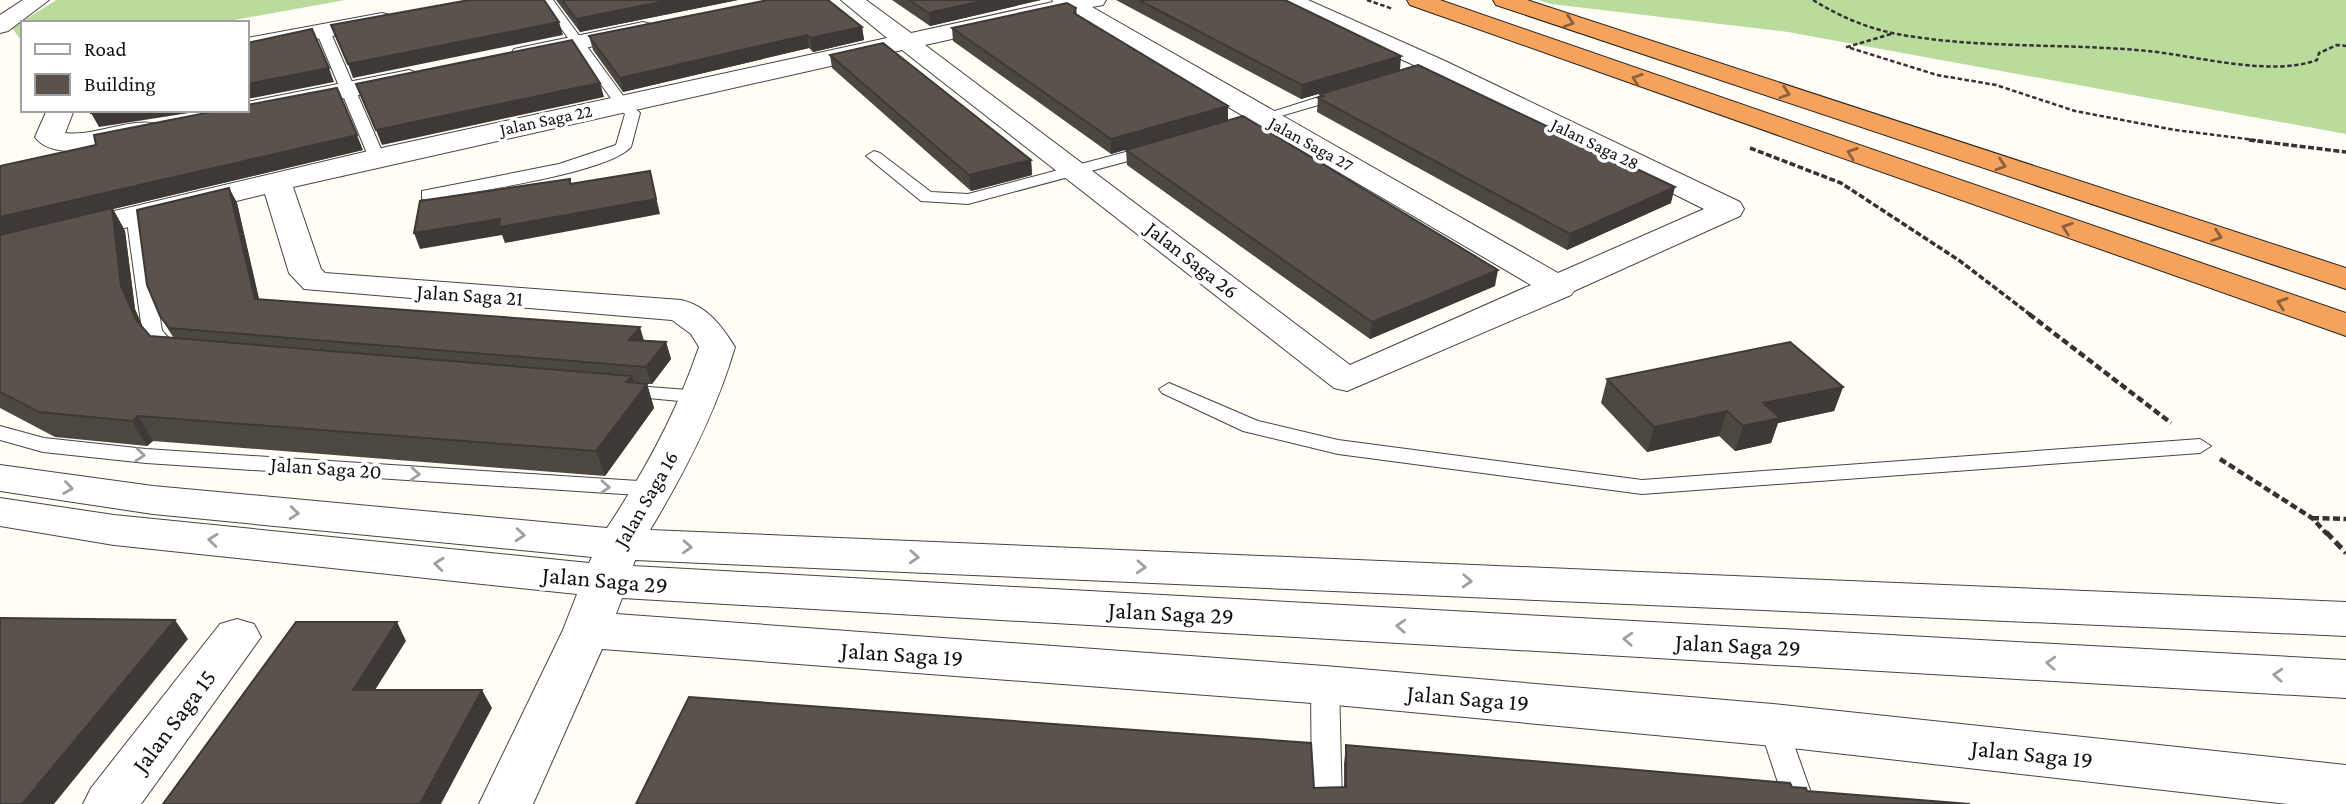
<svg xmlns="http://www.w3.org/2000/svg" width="2346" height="804" font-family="'Crimson Pro',serif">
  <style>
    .forest { fill: #b9dc9c }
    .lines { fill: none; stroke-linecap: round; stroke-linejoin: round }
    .service-casing { stroke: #444; stroke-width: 2 }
    .minor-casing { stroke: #444; stroke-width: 2 }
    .motorway-casing { stroke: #222; stroke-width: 2 }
    .path-far3 { stroke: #333; stroke-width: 2.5; stroke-dasharray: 4.5 2.5; stroke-linecap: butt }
    .path-far2 { stroke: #333; stroke-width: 3.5; stroke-dasharray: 6 2.5; stroke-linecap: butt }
    .path-far1 { stroke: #333; stroke-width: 4.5; stroke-dasharray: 7 3.5; stroke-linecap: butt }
    .path { stroke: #333; stroke-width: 5; stroke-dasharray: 9 4.5; stroke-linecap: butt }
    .service { fill: #fff; fill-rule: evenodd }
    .minor { fill: #fff; fill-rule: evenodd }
    .motorway { fill: #f5a25d; fill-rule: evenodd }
    .wall { fill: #4d4742 }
    .shaded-wall { fill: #3f3936 }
    .building { fill: #5a524d; stroke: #3f3936; stroke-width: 2 }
    .oneway { stroke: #8e613b }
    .oneway2 { stroke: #a0a0a0 }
    .labels { text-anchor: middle; stroke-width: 7; stroke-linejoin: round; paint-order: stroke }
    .far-street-label { font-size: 18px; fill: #111; stroke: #fff }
    .street-label { font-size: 21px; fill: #111; stroke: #fff }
    .near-street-label { font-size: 24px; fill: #111; stroke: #fff }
  </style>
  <rect width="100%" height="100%" fill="#fffdf5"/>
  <path class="forest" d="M 56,0 L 345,0 L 218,23 L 23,23 L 23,43 L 12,28 Z
    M 1539,0 L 2346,0 L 2346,134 L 1788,32 L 1551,4 Z"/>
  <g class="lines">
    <defs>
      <path id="service" d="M 541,0 L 553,0 L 627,101 L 640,113 L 631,147 C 606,174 469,192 428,200 L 422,199 L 422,191 L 559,164 L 616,145 L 625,114 L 617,107 Z
        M 323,27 L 330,31 L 385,158 L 383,161 L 377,163 L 369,158 L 316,31 Z
        M 1344,89 L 1351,93 L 1349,96 L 1250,125 L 1243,121 Z
        M 1152,145 L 1158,147 L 1158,153 L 968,204 L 921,201 L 866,156 L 874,151 L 880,153 L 931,192 L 968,194 Z
        M 134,209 L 142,214 L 162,330 C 169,341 180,345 186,354 L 183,358 L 176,360 L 157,352 L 142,330 L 126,214 Z
        M 1169,383 L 1258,421 L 1338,440 L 1642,480 L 2200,439 L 2211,446 L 2200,453 L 1642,494 L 1338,454 L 1243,431 L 1162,393 L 1159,389 Z
        M 623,385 L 701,391 L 711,397 L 701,403 L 616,395 L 613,391 Z
        M 0,426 L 44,438 L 146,449 L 654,482 L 662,484 L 665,489 L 662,494 L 654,496 L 146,463 L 43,452 L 0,440 Z
        M 1325,674 L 1335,678 L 1339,685 L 1342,804 L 1312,804 L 1311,685 L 1315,678 Z
        M 1773,714 L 1783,717 L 1787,725 L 1815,804 L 1785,804 L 1759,725 L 1763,717 Z"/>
      <path id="minor" d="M 23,0 L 49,0 L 8,31 L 0,33 L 0,15 Z
        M 841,0 L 866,0 L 911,33 L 1053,2 L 1052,0 L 1106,0 L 1103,5 L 1092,7 L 1558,273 L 1704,209 L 1427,71 L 1281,5 L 1278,0 L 1308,0 L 1445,61 L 1740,202 L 1744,209 L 1740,216 L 1574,291 L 1571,295 L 1347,391 L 1334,388 L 902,50 L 293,187 L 321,269 L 325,273 L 681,300 C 707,306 721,325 735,347 C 716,412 685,472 650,530 L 2346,602 L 2346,636 L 635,560 L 633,566 L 2346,660 L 2346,698 L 622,598 L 616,614 L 1325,666 L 1773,704 L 2346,765 L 2346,804 L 2288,804 L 1773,746 L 1325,704 L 602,649 L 533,804 L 479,804 L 563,630 L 577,594 L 114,545 L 0,526 L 0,498 L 114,515 L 589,563 L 592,557 L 153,514 L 0,491 L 0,465 L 153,486 L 607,528 C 645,471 677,412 699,347 L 691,334 L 672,320 L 304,289 L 289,273 L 265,194 L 0,258 L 0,238 L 377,149 L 887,38 ZM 1068,13 L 1531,285 L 1350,365 L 925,45 Z
        M 382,13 L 390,15 L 394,20 L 390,25 L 247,52 L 247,38 Z
        M 643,22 L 651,24 L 655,29 L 651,34 L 523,61 L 514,59 L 511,54 L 514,49 L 523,47 Z
        M 409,70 L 418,73 L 422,78 L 418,83 L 247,118 L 237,116 L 234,110 L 247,110 L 247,102 Z
        M 47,110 L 74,110 L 65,133 C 96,137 128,117 158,124 L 162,130 L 158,136 C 130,143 55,166 35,137 Z
        M 237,619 L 254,624 L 261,637 L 141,804 L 83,804 L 91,788 L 220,624 Z"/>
      <path id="motorway" d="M 1407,0 L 1440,0 L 2346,313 L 2346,336 L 1410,5 Z
        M 1493,0 L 1527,0 L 2346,268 L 2346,289 L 1496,5 Z"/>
    </defs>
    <use href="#service" class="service-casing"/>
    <use href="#minor" class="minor-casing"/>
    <use href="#motorway" class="motorway-casing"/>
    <path class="path-far3" d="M 1367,0 L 1393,9
      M 1813,0 C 1839,16 1866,28 1897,34 C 1979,49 2065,43 2148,51 C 2197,56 2271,77 2317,60 L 2319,53 L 2337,45 L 2346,46
      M 1891,34 L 1847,47 L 1937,75 L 1996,85 L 2075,111 L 2175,130 L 2263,141"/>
    <path class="path-far2" d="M 2249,140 L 2346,152
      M 1750,148 L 1841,183 L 1960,261 L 2032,316"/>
    <path class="path-far1" d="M 2029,314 L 2171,423
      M 2220,459 L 2312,518 L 2327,534
      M 2312,518 L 2346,519"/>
    <path class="path" d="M 2326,532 L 2346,553"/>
    <use href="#service" class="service"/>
    <use href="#minor" class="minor"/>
    <use href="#motorway" class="motorway"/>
  </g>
  <path class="wall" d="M 556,0 L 738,0 L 580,32 Z
    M 892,0 L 1041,0 L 930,26 Z
    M 1116,0 L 1285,0 L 1400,70 L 1301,99 Z
    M 1076,8 L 1077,15 L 1228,106 L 1228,120 L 1111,154 L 953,41 L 952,28 Z
    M 862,27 L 864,40 L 813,52 L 809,48 L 623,92 L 593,50 L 589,36 Z
    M 830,55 L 1031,160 L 1032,175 L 971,191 L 832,68 Z
    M 1320,94 L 1671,203 L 1567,250 L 1317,112 L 1318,98 L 1319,97 Z
    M 96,145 L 363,150 L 113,209 L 125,231 L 135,309 L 143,328 L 150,336 L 173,337 L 160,316 L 229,188 L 237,203 L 259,300 L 666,342 L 671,359 L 652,384 L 647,384 L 654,408 L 605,476 L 153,441 L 147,446 L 55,437 L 0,408 L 0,166 Z
    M 1126,150 L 1495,286 L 1370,339 L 1127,165 Z
    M 1607,379 L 1843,387 L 1834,411 L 1778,423 L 1771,443 L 1735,451 L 1719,436 L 1647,452 L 1601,403 Z
    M 1346,745 L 1792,787 L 1807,791 L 1314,788 L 1344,787 L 1344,764 Z"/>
  <path class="shaded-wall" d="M 671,0 L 738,0 L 580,32 L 576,19 Z
    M 986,0 L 1041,0 L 930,26 L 929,13 Z
    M 559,22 L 563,35 L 353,78 L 348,64 Z
    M 862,27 L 864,40 L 813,52 L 810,38 Z
    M 807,35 L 809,48 L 623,92 L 620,78 Z
    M 1401,56 L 1400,70 L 1301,99 L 1302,85 Z
    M 329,68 L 334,82 L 247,99 L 247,84 Z
    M 600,83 L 604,97 L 382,145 L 376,130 Z
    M 1228,106 L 1228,120 L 1111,154 L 1111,139 Z
    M 107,110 L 208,110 L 99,127 L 91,113 Z
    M 357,135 L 363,150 L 113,209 L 125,231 L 135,309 L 150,344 L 0,235 L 0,217 Z
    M 1031,160 L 1032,175 L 971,191 L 969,175 Z
    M 650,171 L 660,214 L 505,243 L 502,235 L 420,249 L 414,233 Z
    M 1675,187 L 1671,203 L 1567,250 L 1570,234 Z
    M 229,188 L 237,203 L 263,316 L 255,299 Z
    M 1498,270 L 1495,286 L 1370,339 L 1372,322 Z
    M 640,327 L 645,344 L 629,340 Z
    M 666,342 L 671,359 L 652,384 L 646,367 Z
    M 632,376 L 638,395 L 647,384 L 654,408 L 605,476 L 596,451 L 626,382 Z
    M 1843,387 L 1834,411 L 1778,423 L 1771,443 L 1735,451 L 1743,426 L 1763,403 Z
    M 1727,411 L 1719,436 L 1647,452 L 1654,427 Z
    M 138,416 L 153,441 L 147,446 L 132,421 Z
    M 175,620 L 188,639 L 54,804 L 22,804 Z
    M 397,622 L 406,641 L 363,709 L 353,690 Z
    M 482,690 L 492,708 L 441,804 L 420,804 Z"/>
  <path class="building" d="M 469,0 L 544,0 L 559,22 L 348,64 L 331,25 Z
    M 562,0 L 671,0 L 576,19 Z
    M 768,0 L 828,0 L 862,27 L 810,38 L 807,35 L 620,78 L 589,36 Z
    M 909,0 L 986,0 L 929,13 Z
    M 1139,0 L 1285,0 L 1401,56 L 1302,85 Z
    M 1067,3 L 1076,8 L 1074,13 L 1228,106 L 1111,139 L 952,28 Z
    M 312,29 L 329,68 L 247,84 L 247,43 Z
    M 572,40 L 600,83 L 376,130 L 356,84 Z
    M 883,43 L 1031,160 L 969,175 L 830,55 Z
    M 1418,65 L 1675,187 L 1570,234 L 1318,98 L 1324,96 L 1320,94 Z
    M 337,88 L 357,135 L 0,217 L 0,166 L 96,145 L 94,135 L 221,110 L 247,110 L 247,105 Z
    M 91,110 L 107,110 L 91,113 Z
    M 1243,116 L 1498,270 L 1372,322 L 1126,150 Z
    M 650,171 L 656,199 L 499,227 L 500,219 L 414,233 L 420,201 L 570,179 L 570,184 Z
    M 229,188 L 255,299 L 640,327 L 629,340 L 666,342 L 646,367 L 169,328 L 160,316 L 147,285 L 137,210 Z
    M 112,208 L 121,286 L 136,320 L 150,336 L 632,376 L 626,382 L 647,384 L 596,451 L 138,416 L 132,421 L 39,412 L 0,392 L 0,235 Z
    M 1790,342 L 1843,387 L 1763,403 L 1780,418 L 1743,426 L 1727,411 L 1654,427 L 1607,379 Z
    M 0,618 L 175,620 L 22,804 L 0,804 Z
    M 296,622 L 397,622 L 353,690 L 482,690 L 420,804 L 163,804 Z
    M 689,697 L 1311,743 L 1314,788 L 1346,787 L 1346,745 L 1790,783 L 1792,787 L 1806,788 L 1807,791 L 1970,804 L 636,804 Z"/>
  <defs><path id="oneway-chevron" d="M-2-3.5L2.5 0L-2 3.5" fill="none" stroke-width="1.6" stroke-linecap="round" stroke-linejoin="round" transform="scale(1.75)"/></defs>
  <g class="oneway">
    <use href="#oneway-chevron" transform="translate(1569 22) rotate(18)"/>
    <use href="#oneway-chevron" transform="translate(1637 79) rotate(-161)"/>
    <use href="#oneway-chevron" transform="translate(1785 93) rotate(18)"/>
    <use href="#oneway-chevron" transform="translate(1852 153) rotate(-161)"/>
    <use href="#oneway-chevron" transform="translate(2001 165) rotate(18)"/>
    <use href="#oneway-chevron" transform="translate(2067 228) rotate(-161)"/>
    <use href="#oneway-chevron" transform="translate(2217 236) rotate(18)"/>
    <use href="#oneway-chevron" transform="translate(2282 303) rotate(-161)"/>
  </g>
  <g class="oneway2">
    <use href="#oneway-chevron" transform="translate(140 455) rotate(5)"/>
    <use href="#oneway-chevron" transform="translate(415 474) rotate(4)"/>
    <use href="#oneway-chevron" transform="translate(605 487) rotate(3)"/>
    <use href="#oneway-chevron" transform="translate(68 488) rotate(8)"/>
    <use href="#oneway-chevron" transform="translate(294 513) rotate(5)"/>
    <use href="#oneway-chevron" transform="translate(520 535) rotate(5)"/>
    <use href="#oneway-chevron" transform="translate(213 540) rotate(-174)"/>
    <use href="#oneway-chevron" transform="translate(687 547) rotate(3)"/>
    <use href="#oneway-chevron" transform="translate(914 557) rotate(3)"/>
    <use href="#oneway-chevron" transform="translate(439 564) rotate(-174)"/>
    <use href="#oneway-chevron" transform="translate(1141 567) rotate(3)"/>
    <use href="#oneway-chevron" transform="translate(1467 581) rotate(3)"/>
    <use href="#oneway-chevron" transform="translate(1401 626) rotate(-177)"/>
    <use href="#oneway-chevron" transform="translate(1628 639) rotate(-177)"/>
    <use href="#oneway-chevron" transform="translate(2051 663) rotate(-177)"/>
    <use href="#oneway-chevron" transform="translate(2278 675) rotate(-177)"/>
  </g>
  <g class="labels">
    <g class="far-street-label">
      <text transform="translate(546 120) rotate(-12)" y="6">Jalan Saga 22</text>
      <text transform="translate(1311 144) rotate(29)" y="6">Jalan Saga 27</text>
      <text transform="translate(1595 144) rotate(26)" y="6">Jalan Saga 28</text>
    </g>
    <g class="street-label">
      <text transform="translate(1192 260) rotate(38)" y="7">Jalan Saga 26</text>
      <text transform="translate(470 295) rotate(4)" y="7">Jalan Saga 21</text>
      <text transform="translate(326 468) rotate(4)" y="7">Jalan Saga 20</text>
      <text transform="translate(646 499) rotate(-60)" y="7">Jalan Saga 16</text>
    </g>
    <g class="near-street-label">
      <text transform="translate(605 580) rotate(5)" y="8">Jalan Saga 29</text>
      <text transform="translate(1171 613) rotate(3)" y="8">Jalan Saga 29</text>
      <text transform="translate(1738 645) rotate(3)" y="8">Jalan Saga 29</text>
      <text transform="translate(902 654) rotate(4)" y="8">Jalan Saga 19</text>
      <text transform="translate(1468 698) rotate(5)" y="8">Jalan Saga 19</text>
      <text transform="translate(174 721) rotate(-53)" y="8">Jalan Saga 15</text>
      <text transform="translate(2032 754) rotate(6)" y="8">Jalan Saga 19</text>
    </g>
  </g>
  <rect x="21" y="21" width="228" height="91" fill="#ffffff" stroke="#a0a0a0" stroke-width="2"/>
  <rect x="35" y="44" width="35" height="10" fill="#ffffff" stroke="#a0a0a0" stroke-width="2"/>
  <text x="84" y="56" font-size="21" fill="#111111">Road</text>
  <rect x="35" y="74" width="35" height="21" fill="#5a524d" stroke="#a0a0a0" stroke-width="2"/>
  <text x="84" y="91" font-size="21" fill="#111111">Building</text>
</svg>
